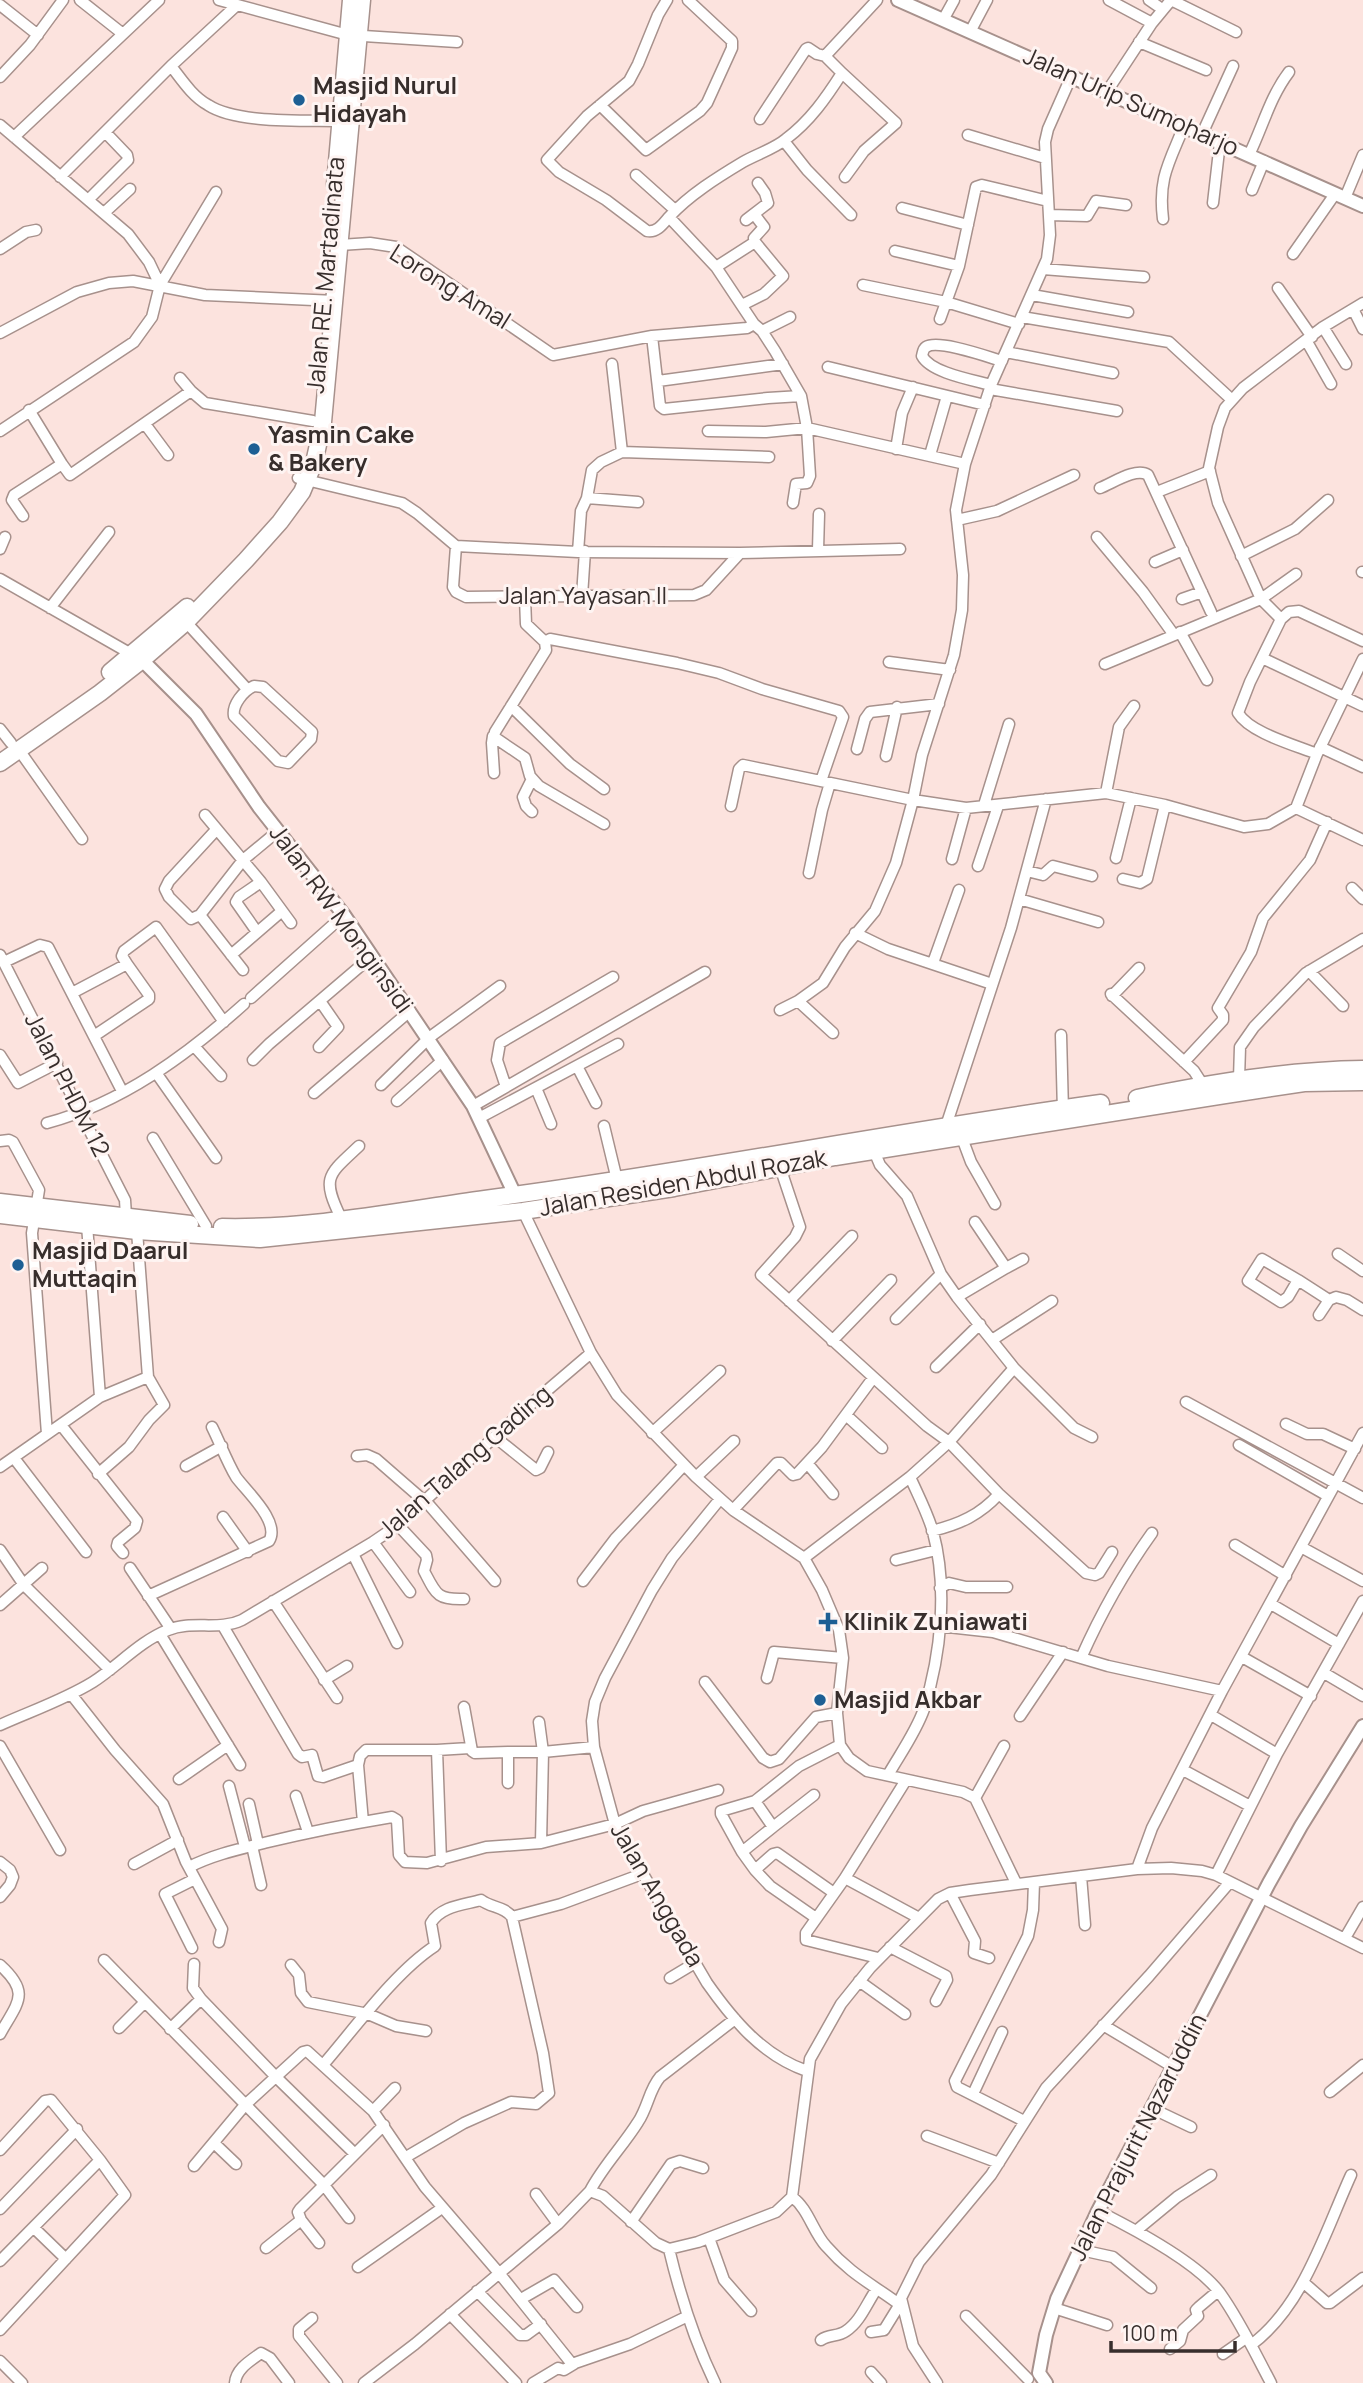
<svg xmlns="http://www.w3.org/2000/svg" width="1363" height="2383" font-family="Manrope,sans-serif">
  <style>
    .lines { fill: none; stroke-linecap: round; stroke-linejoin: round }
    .minor-casing { stroke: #a7918c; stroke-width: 13 }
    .tertiary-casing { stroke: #a7918c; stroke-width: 16 }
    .trunk-casing { stroke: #a7918c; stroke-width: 19 }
    .minor { stroke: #fff; stroke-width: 10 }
    .tertiary { stroke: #fff; stroke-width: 12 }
    .trunk { stroke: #fff; stroke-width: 16 }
    .poi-dot { fill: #1d5f94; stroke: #fef4f2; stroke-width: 2.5 }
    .labels { text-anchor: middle; stroke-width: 6; stroke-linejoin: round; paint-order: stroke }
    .poi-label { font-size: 24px; font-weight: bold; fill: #372e2c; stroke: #fef4f2; text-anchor: start }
    .street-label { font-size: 24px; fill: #372e2c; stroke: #fef4f2 }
  </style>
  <rect width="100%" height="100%" fill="#fce3de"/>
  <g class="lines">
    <defs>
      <path id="minor" d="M 80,0 L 123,34
        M 219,0 L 348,35 L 457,42
        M 667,0 L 658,15 L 638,64 L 629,81 L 587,116 L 547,160 L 559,172 L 606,200 L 647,231 C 657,233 663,224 669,217
        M 1109,0 L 1152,23
        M 1149,0 L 1162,9
        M 1171,0 L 1236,32
        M 0,5 L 38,35
        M 943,20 L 954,0
        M 970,32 L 987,0
        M 1139,42 L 1206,70
        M 171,66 C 182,80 192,96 208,105 C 237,124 305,120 341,121
        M 842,73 L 896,123 L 864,151 L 845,177
        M 0,77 L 30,45 L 63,0
        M 1071,77 L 1048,129 L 1045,142 L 1050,235 L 1047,259 L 991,385 L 965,464 L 956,510 L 963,575 L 962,610 L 954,655 L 922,755 L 913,800 L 966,808 L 1106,793 L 1165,805 L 1244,827 L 1268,824 L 1296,808 L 1317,754 L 1363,659
        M 1106,93 L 1152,23 L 1171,0
        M 600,105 L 646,150 L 700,111 L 707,103 L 732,48 L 732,41 L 688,0
        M 760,119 L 806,49 L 808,48 L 817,54 L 825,56
        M 0,125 L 128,234 L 149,262 L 160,285 L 152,317 L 134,342 L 0,431
        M 1202,134 L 1233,66
        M 968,135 L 1045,158
        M 14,137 L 159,0
        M 784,141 L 807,170 L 851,215
        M 1249,155 C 1263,126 1270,97 1289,72
        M 636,175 L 675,210
        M 60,177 L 171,66 L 237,5
        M 1252,190 L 1264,161
        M 1345,198 L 1363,155
        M 88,200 L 128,160 L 127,155 L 105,132
        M 1213,203 L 1220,142
        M 902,208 L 968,225
        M 105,212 L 130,189
        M 1049,215 L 1087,216 L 1096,201 L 1126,205
        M 1163,219 C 1158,178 1169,163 1184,126
        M 746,220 L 768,203 L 765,193 L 758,183
        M 340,245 L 370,243 L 396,247 L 553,355 L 652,336 L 747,328 L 754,324 L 716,267 L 669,217 C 689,195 718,177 743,162 C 757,154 774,149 786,139 C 810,121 826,98 842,73 L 825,56 L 877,0
        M 0,249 L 26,232 L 36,230
        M 895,251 L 959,266
        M 1293,254 L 1335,194
        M 716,267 L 755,242 L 754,238 L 764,227 L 754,214
        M 1043,269 L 1144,277
        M 160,285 L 216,192
        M 863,285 L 946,302 L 1019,324
        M 1278,288 L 1312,337
        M 1032,295 L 1128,312
        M 1363,303 L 1323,327 L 1243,388 L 1225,408 L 1218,427 L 1209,468 L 1218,503 L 1261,599 L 1281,619 L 1289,612 L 1299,611 L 1363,641
        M 742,305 L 764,294 L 783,276 L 755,242
        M 1353,309 L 1363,329
        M 1022,317 L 1169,342 L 1231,399
        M 940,319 L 959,266 L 976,187 L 982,185 L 1048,201
        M 754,324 L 762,331 L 775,351 L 801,396 L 807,428 L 810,476 L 807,483 L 796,484 L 793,503
        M 1323,327 L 1346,364
        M 762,331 L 790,317
        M 0,333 L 77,292 L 109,283 L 133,281 L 205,295 L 335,301
        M 652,336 L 660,406 L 664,409 L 768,398 L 801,396
        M 1306,340 L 1331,384
        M 1006,352 L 1113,373
        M 612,364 L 622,452 L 769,457
        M 828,367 L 985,405
        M 658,381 L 783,364
        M 991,385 C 973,380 931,373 922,356 C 923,352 923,349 926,347 C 938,339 988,357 1002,361
        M 990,389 L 1117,411
        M 191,391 L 205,403 L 313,421
        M 29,410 L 62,464 L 70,475 L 191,391 L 180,378
        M 145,424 L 168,455
        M 708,431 L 766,432 L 807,428 L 965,464
        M 896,449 L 902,413 L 913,387
        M 930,455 L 947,396
        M 298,478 L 402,503 L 417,513 L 456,546 L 578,552 L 740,553 L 900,549
        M 1100,488 C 1113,483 1136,467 1148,475 L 1211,612
        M 1157,492 L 1210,471
        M 587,498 L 638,502
        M 23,516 L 12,500 L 14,495 L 62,464
        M 957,520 L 997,511 L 1074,475
        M 1097,537 L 1143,592 L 1174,635
        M 456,546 L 453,587 L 456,592 L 466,597 L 694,595 L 706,590 L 740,553
        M 0,549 L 5,537
        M 818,550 L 819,514
        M 578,552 L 581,511 L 587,498 L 592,470 L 601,462 L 622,452
        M 1241,556 L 1295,529 L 1328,500
        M 1155,562 L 1183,550
        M 1362,572 L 1363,572
        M 0,579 L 133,655
        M 582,596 L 585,551
        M 525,598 L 526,624 L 545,642 L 546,650 L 495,732 L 494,737 L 525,758 L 530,776 L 539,786 L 604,824
        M 1182,599 L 1202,592
        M 50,608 L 109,532
        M 1281,619 L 1250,682 L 1238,713 C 1250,733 1295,745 1317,754
        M 186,622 L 247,689
        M 1180,632 L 1207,680
        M 545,642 L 550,639 L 677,663 L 719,673 L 762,689 L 839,711 L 843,717 L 821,781
        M 1262,658 L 1363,706
        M 889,662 L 950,670
        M 1105,664 L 1261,599 L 1296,574
        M 254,686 L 263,687 L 312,732 L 311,739 L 288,763 L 278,761 L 234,716 C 232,705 243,691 254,686 Z
        M 511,706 L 570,764 L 604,789
        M 0,729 L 11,743
        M 493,736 L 492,743 L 494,773
        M 1320,747 L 1363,767
        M 857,749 L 865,719 L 870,712 L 939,704
        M 19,750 L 82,839
        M 886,756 L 897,707
        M 532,779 L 523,797 L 526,806 L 532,812
        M 1106,793 L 1119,727 L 1134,706
        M 984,805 L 1009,724
        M 731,806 L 739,769 L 743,765 L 913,800 L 896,863 L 875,911 L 845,947 L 823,983 L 798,1001 L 780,1010
        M 1296,808 L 1363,840
        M 205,815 L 261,882 L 291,923
        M 216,830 L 169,881 L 165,889 L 169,897 L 191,919 L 200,915 L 243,860 L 278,831
        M 1116,858 L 1131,798
        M 952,859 L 966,808
        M 978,866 L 998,806
        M 1027,871 L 1043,875 L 1053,866 L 1092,876
        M 809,873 L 822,810 L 830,783
        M 1123,879 L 1140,883 L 1147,879 L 1165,805
        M 1352,888 L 1363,899
        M 1019,899 L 1098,922
        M 200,915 L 243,970
        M 257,932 L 236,902 L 239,897 L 261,882
        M 855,933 L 888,949 L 992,984
        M 0,955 L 125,1200 L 126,1216
        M 231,955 L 282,911
        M 4,962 L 40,945 L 48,947 L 122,1091
        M 935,964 L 934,960 L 959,890
        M 1309,971 L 1343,1006
        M 72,993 L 127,964 L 122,956 L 124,951 L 156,927 L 224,1022
        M 1111,994 L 1194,1071 L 1203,1085
        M 1112,996 L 1139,968
        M 251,998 L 344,915
        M 798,1001 L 833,1033
        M 1061,1035 L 1063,1112
        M 94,1036 L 149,999 L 149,995 L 127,964
        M 194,1046 L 221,1076
        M 319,1047 L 338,1027 L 320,1001
        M 0,1055 L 18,1083 L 57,1063
        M 253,1060 L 269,1044 L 371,957
        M 1184,1062 L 1223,1020 L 1223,1015 L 1218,1008 L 1251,952 L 1263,918 L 1310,860 L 1327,822
        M 577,1066 L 596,1103
        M 157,1074 L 216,1158
        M 1239,1079 L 1240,1047 L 1254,1027 L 1306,973 L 1363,939
        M 381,1085 L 430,1037 L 500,986
        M 506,1087 L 497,1060 L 500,1043 L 613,977
        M 536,1088 L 551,1124
        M 314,1093 L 410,1011
        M 397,1101 L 443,1060
        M 473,1106 L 705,972
        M 479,1118 L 618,1044
        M 47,1123 C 122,1103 187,1055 244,1004
        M 604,1126 L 617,1180
        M 946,1126 L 1011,928 L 1046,799
        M 153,1138 L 206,1226
        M 962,1138 L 971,1162 L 995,1204
        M 0,1141 L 9,1140 L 13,1142 L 39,1190 L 32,1233 L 47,1434
        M 874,1151 L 880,1165 L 907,1196 L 941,1274 L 957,1297 L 1014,1368 L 1074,1428 L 1092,1437
        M 780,1167 L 800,1227 L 795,1237 L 761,1275 L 927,1426 L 949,1442 L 999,1494 L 1086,1573 L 1095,1575 L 1099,1573 L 1112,1552
        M 523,1211 L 591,1353 L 617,1395 L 696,1477 L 733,1510 L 804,1558 L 822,1590 L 839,1630 L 843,1658 L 837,1713 L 840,1745 L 849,1758 L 867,1771 L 963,1792 L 975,1798 L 1016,1883
        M 341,1218 C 321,1177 328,1175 359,1146
        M 87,1225 L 100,1397
        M 1338,1254 L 1363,1271
        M 1006,1268 L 1023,1259
        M 1298,1280 L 1262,1259 L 1248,1281 L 1281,1302 L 1288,1297 L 1298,1280 L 1329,1300
        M 957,1297 L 1006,1268 L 975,1222
        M 789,1301 L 852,1236
        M 1319,1315 L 1329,1300 L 1336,1297 L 1347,1300 L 1363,1310
        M 896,1319 L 941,1274
        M 992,1340 L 1052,1301
        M 832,1341 L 891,1280
        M 936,1367 L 980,1324
        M 1186,1402 L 1363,1498
        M 846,1415 L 882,1448
        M 1286,1424 L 1307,1434 L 1323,1434 L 1355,1449
        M 61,1425 L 137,1521 L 135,1528 L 118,1542 L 117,1546 L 123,1553
        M 652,1433 L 720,1371
        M 495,1437 L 536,1470 L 540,1468 L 548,1452
        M 1239,1445 L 1328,1496
        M 357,1456 L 367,1455 L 376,1459 L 430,1506 L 495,1581
        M 14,1458 L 86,1552
        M 807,1463 L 833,1494
        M 186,1466 L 222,1446
        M 0,1467 L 100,1397 L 148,1377
        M 98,1474 L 129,1447 L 149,1420 L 164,1405 L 148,1377 L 137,1231
        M 696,1477 L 734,1441
        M 720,1499 L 672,1558 L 652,1590 L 605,1678 L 595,1702 L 592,1721 L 594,1747 L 616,1828 L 707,1983 C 733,2020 763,2056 807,2071
        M 733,1510 L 777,1463 L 781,1463 L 793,1475 L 797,1474 L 822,1447 L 873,1378
        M 223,1517 L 248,1552
        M 398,1525 L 426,1555 L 427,1560 L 424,1571 C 436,1594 437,1600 464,1599
        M 932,1531 C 960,1524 980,1515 999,1494
        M 373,1542 L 410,1592
        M 1235,1545 L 1286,1576
        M 1301,1547 L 1363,1581
        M 0,1550 L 24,1585 L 110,1670
        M 353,1554 L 397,1643
        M 804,1558 L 910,1477 L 949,1442 L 1014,1368
        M 896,1560 L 936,1550
        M 130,1568 L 171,1629
        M 583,1581 L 615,1539 L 684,1465
        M 940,1588 L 949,1583 L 966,1587 L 1007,1587
        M 148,1596 L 269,1541 C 281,1522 246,1491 236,1477 C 227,1462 220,1443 212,1427
        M 273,1601 L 337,1698
        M 1271,1604 L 1339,1644
        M 0,1605 L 42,1568
        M 223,1626 L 298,1754 L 302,1757 L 312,1755 L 318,1776 L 323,1777 L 358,1765 L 363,1822
        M 939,1626 L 993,1632 L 1108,1666 L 1222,1691
        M 160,1634 L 240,1765
        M 1242,1657 L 1311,1696
        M 1081,1658 C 1101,1613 1124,1572 1152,1533
        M 1324,1673 L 1363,1696
        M 767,1678 L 774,1652 L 843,1658
        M 324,1680 L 347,1666
        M 705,1682 L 763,1758 L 770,1762 L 779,1759 L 816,1717 L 837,1713
        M 71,1694 L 115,1750 L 163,1804 L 186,1862 L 222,1929 L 219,1942
        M 464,1707 L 472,1751 L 475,1753 L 508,1752
        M 1211,1715 L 1277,1754
        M 1020,1716 L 1063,1652
        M 539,1722 L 543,1752 L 541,1843
        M 0,1725 C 31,1711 64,1700 93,1682 C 118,1666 140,1641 168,1630 C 192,1620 219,1631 242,1620 L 373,1542 L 398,1525 L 523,1411 L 591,1353
        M 0,1746 L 60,1850
        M 358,1765 L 360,1756 L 366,1750 L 437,1750
        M 1183,1770 L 1250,1806
        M 888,1775 C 900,1754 916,1732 924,1709 C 941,1654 948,1588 933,1532 C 928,1514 918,1495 910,1477
        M 179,1779 L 228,1745
        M 906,1780 L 845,1878 L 919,1918
        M 508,1783 L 508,1752 L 543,1752 L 594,1747
        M 229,1786 L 245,1847
        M 296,1796 L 308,1832
        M 975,1798 L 1004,1746
        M 755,1801 L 773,1827 L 814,1795
        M 249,1804 L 258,1844
        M 773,1827 L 742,1852 L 721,1814 L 721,1811 L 755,1801 L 799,1766 L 840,1745
        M 252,1846 L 261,1885
        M 742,1852 L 755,1870
        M 441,1861 L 437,1750 L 470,1748
        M 0,1862 L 10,1870 L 13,1877 L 10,1885 L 0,1897
        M 134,1864 L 178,1840
        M 189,1867 C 215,1854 240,1849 268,1842 C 309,1832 350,1824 392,1817 L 397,1820 L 399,1855 L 405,1862 L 427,1863 L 486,1847 L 541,1843 L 615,1824 L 643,1811 L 718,1790
        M 1137,1869 L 1152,1828 L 1222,1691 L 1363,1433
        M 1216,1875 L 1277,1754 L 1363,1601
        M 1081,1876 L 1085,1925
        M 845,1878 L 806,1933 L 806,1940 L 878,1958
        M 950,1893 L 975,1941 L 974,1953 L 989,1958
        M 816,1918 L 770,1886 L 755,1870 L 773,1854 L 777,1853 L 834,1893
        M 1345,1938 L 1363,1907
        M 890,1947 L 946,1976 L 947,1980 L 936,2001
        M 192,1948 L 165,1894 L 195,1879
        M 104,1960 L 324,2185 L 349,2218
        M 194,1964 L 193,1988 L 201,1999
        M 0,1965 C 31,1993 18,2002 0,2034
        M 291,1965 L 299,1975 L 301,1993 L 308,2002 L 368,2014 L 396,2026 L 426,2031
        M 670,1978 L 695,1963
        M 859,1981 L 905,2014
        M 1103,2025 L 1173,2067
        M 119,2028 L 145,2002
        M 170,2029 L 201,1999 L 276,2077 L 355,2154
        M 323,2065 C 355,2028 395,1972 435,1946 L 431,1923 C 441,1906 463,1905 481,1900 C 491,1908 504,1906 512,1917 L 561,1904 L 642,1874
        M 1330,2092 L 1363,2065
        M 973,2094 L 1002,2032
        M 1151,2108 L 1191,2127
        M 373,2111 L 395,2088
        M 1024,2121 L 957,2087 L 955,2081 L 1028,1936 L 1033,1910 L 1034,1882
        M 927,2136 L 999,2163
        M 214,2143 L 236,2164
        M 0,2150 L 45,2101 L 51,2100 L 100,2160 L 125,2195 L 0,2330
        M 406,2157 L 464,2123 L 511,2102 L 536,2104 L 549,2093 L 543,2053 L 512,1917
        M 194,2166 L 245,2105 L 303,2052 L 307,2051 L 373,2111 L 425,2187 L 499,2273 L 572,2364 L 630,2344 L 688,2316
        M 590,2191 C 603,2166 623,2146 638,2122 C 648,2107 649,2090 660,2077 L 735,2019
        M 536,2194 L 558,2224
        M 792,2197 C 808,2208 813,2232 826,2246 C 851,2275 874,2285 903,2307
        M 0,2209 L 77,2129
        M 1098,2211 C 1132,2228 1198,2263 1220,2293 C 1240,2321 1255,2353 1271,2383
        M 631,2222 L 671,2164 L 680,2161 L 703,2168
        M 34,2228 L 66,2259
        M 1137,2230 L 1177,2197 L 1211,2175
        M 709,2238 L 724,2280 L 751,2311
        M 319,2243 L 301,2220 L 298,2212 L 300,2209 L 384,2125
        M 266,2248 L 301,2220
        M 669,2249 C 680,2295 694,2340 715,2383
        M 1081,2250 L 1113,2257 L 1151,2288
        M 0,2261 L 100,2160
        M 358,2267 L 442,2208
        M 1303,2282 L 1327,2303 L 1330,2303 L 1363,2278
        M 477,2291 L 520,2335 L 526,2335 L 541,2324
        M 521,2299 L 554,2280 L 577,2307
        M 1054,2308 L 1107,2325
        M 450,2314 L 516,2383
        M 966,2316 L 1028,2379
        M 312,2318 L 299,2329 L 299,2336 L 337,2383
        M 871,2332 L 884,2330 L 900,2304
        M 821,2340 C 829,2334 838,2337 846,2331 C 860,2322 867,2303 876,2290
        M 1251,2345 C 1303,2307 1325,2232 1351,2175
        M 1170,2349 L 1180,2341 L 1183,2330 L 1198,2316 L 1196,2310 L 1199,2307 L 1218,2291
        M 1223,2354 L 1246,2338
        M 0,2361 L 22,2383
        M 871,2372 L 881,2383
        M 235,2383 C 236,2369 250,2361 261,2353 L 270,2358 L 289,2383
        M 364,2383 L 415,2344 L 558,2224 L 590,2191 L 603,2196 L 656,2243 L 669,2249 L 698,2242 L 776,2212 L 792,2197 L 810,2059 L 841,2004 L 870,1968 L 938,1899 L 950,1893 L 970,1890 L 1137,1869 L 1171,1868 L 1202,1871 L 1216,1875 L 1363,1948
        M 533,2383 L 558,2368 L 564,2370 L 574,2364
        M 937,2383 L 913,2346 L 901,2298 L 919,2262 L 991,2175 L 1046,2088 L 1149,1976 L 1230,1882"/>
      <path id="tertiary" d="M 898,0 L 1363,206
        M 142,660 L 196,714 L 259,807 L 344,915 L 473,1106 L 515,1195
        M 1046,2383 L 1039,2373 L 1046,2335 L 1057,2299 L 1098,2211 L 1269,1883 L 1301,1826 L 1363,1726"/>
      <path id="trunk" d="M 335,185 L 351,0
        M 110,672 L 187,607
        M 0,763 L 100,693 L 142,660 L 186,622 L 246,560 L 280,522 L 302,492 L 314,463 L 323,422 L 362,0
        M 1137,1098 C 1211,1083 1287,1070 1363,1069
        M 0,1202 L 190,1224
        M 0,1215 L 137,1231 L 260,1239 L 523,1211 L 674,1188 L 835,1157 L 1225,1095 L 1304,1083 L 1363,1082
        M 222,1227 C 310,1229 398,1211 485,1199 C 691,1172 895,1131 1101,1103"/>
    </defs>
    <use href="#minor" class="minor-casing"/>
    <use href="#tertiary" class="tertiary-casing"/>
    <use href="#trunk" class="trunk-casing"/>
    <use href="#minor" class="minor"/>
    <use href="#tertiary" class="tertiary"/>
    <use href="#trunk" class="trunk"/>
  </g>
  <g class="poi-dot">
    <circle cx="299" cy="100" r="7"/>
    <circle cx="254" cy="449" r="7"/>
    <circle cx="18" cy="1265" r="7"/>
    <path d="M824.5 1611.5h7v7h7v7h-7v7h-7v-7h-7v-7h7z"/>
    <circle cx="820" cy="1700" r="7"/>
  </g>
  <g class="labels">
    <g class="poi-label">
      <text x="313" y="94">Masjid Nurul<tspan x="313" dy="28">Hidayah</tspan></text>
      <text x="268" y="443">Yasmin Cake<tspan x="268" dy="28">&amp; Bakery</tspan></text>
      <text x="32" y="1259">Masjid Daarul<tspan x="32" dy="28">Muttaqin</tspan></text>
      <text x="844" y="1630">Klinik Zuniawati</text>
      <text x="834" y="1708">Masjid Akbar</text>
    </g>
    <g class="street-label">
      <text transform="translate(1131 102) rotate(24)" y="8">Jalan Urip Sumoharjo</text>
      <text transform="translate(326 275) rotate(-85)" y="8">Jalan RE. Martadinata</text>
      <text transform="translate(450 287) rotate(32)" y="8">Lorong Amal</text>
      <text x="583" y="604">Jalan Yayasan II</text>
      <text transform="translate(341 919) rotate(54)" y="8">Jalan RW Monginsidi</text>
      <text transform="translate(67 1085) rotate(63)" y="8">Jalan PHDM 12</text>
      <text transform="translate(683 1183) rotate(-10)" y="8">Jalan Residen Abdul Rozak</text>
      <text transform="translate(465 1462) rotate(-41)" y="8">Jalan Talang Gading</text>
      <text transform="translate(657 1895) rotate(60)" y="8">Jalan Anggada</text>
      <text transform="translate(1138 2137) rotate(-63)" y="8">Jalan Prajurit Nazaruddin</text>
    </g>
  </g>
  <path d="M1111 2341v10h124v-10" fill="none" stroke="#372e2c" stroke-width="3.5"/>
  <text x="1122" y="2341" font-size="21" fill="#372e2c" stroke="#fef4f2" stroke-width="5" paint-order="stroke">100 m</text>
</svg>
